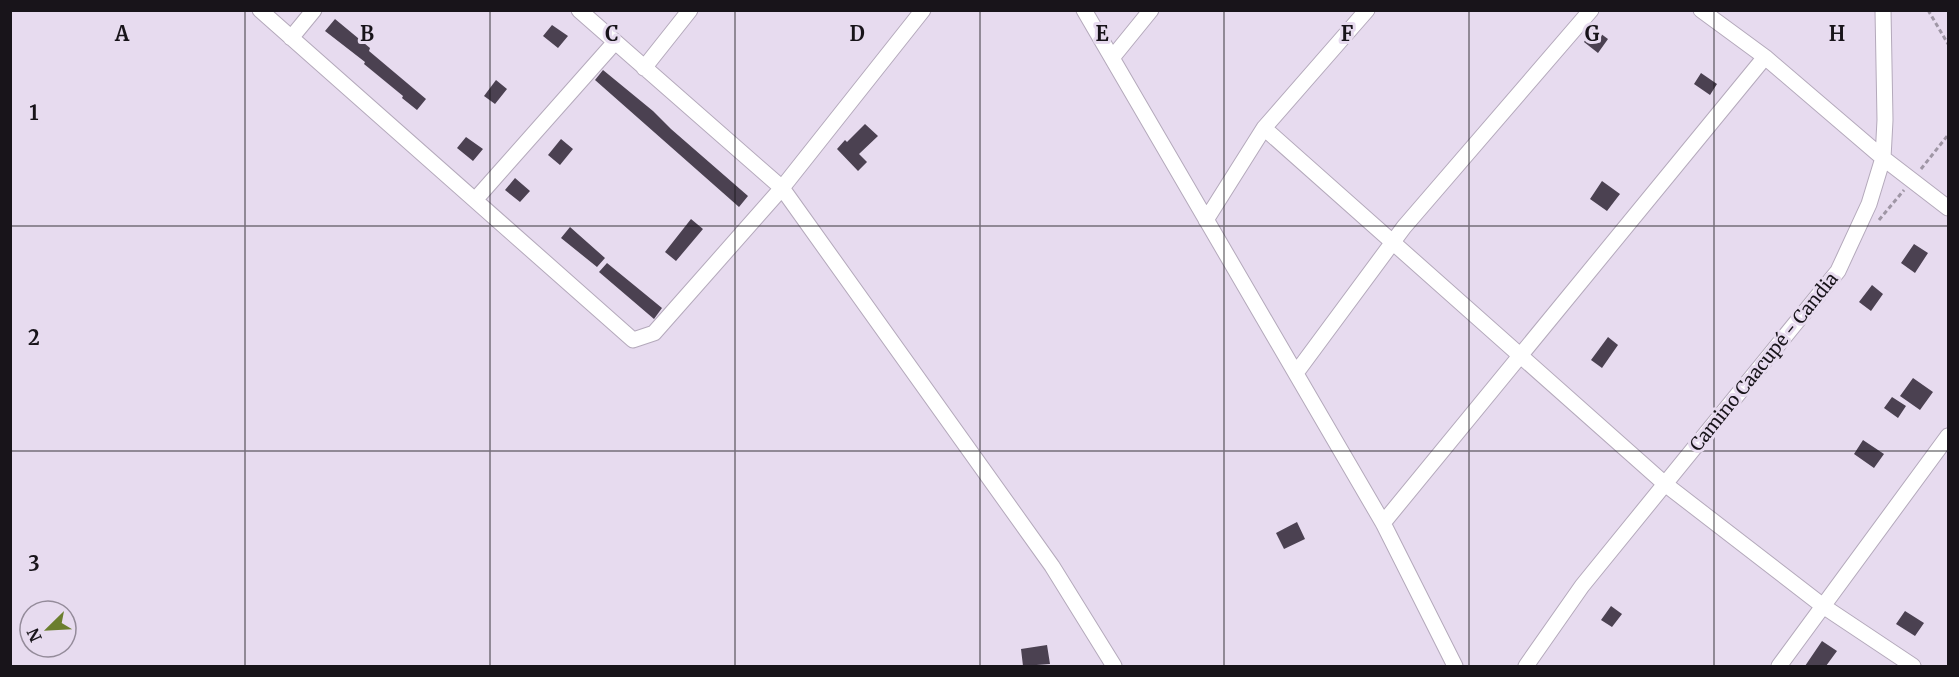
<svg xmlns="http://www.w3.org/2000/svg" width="1959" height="677" font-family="Merriweather,serif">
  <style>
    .building { fill: #4b4151 }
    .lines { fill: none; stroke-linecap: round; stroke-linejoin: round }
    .street-casing { stroke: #b4a9bb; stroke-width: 17 }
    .path { stroke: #9f96a5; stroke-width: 3; stroke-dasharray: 4.5 3; stroke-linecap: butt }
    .street { stroke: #fff; stroke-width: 15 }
    .grid { fill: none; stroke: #18141a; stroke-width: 1.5; stroke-opacity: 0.55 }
    .labels { text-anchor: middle; stroke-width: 6; stroke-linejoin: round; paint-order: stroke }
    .street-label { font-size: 18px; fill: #18141a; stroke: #e7dbef }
    .grid-label { font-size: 20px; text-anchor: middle; font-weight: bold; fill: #18141a; stroke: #e7dbef; stroke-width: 6; stroke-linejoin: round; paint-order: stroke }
  </style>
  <rect width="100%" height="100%" fill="#e7dbef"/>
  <path class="building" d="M 335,19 L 370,48 L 369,51 L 426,99 L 417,110 L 402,98 L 403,96 L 364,64 L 365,62 L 325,31 Z
    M 552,25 L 568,36 L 558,48 L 543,36 Z
    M 1593,28 L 1608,39 L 1598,53 L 1584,42 Z
    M 603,70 L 653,111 L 671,129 L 748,196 L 739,207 L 595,80 Z
    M 1701,73 L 1717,84 L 1710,95 L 1694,84 Z
    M 496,80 L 507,89 L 495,104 L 484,96 Z
    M 865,124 L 878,136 L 859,154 L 867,162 L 858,171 L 837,149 L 845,140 L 847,142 Z
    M 466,137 L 483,149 L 473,161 L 457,148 Z
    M 561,139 L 573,149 L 560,165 L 548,155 Z
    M 515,178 L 530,191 L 520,202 L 505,190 Z
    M 1602,181 L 1620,194 L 1607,211 L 1590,199 Z
    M 691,219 L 703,229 L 676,261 L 665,252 Z
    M 570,227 L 605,258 L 597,267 L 561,238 Z
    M 1914,244 L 1928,253 L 1915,273 L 1901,263 Z
    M 607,263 L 662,308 L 654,319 L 599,272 Z
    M 1872,285 L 1883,294 L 1871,311 L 1859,302 Z
    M 1608,337 L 1618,345 L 1602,368 L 1591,360 Z
    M 1913,378 L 1933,392 L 1920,410 L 1900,396 Z
    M 1892,397 L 1906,406 L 1898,418 L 1884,408 Z
    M 1863,440 L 1884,454 L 1874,468 L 1854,454 Z
    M 1297,522 L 1305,539 L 1284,549 L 1276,533 Z
    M 1611,606 L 1622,614 L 1612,627 L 1601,620 Z
    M 1905,611 L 1924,623 L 1915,636 L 1896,624 Z
    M 1822,641 L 1837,651 L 1826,666 L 1805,666 Z
    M 1047,645 L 1050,664 L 1023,666 L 1021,649 Z"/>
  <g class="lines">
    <defs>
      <path id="street" d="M 260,10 L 633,340 L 654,333 L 782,188 L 923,10
        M 579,10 L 782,188 L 1052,566 L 1114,666
        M 1084,10 L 1383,523 L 1455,666
        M 1701,10 L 1765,57 L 1883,158 L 1948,208
        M 291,38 L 314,10
        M 1112,58 L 1151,10
        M 644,68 L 690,10
        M 1264,128 L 1665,484 L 1823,606 L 1913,666
        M 475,200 L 615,42
        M 1206,220 L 1264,128 L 1367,10
        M 1296,373 L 1404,227 L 1591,10
        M 1383,523 L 1765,57
        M 1526,666 L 1582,586 L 1838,271 L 1869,204 L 1883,158 L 1885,120 L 1883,10
        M 1779,666 L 1948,436"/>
    </defs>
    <use href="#street" class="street-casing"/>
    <path class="path" d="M 1928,10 L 1948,44
      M 1921,169 L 1948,135
      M 1879,220 L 1904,190"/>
    <use href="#street" class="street"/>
  </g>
  <path class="grid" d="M 245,10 L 245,666M 490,10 L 490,666M 735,10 L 735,666M 980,10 L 980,666M 1224,10 L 1224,666M 1469,10 L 1469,666M 1714,10 L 1714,666M 10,226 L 1948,226M 10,451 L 1948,451"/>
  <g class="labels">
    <g class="street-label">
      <text transform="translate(1764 362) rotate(-51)" y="6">Camino Caacupé - Candia</text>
    </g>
  </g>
  <g class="grid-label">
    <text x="122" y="41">A</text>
    <text x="367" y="41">B</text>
    <text x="612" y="41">C</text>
    <text x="857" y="41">D</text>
    <text x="1102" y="41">E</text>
    <text x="1347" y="41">F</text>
    <text x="1592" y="41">G</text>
    <text x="1837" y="41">H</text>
    <text x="34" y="120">1</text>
    <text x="34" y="345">2</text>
    <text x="34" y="571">3</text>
  </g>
  <rect width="1959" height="677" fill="none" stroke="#18141a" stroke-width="24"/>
  <g transform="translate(48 629) rotate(246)"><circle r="28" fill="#e7dbef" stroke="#948b9a" stroke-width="1.5"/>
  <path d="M0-4.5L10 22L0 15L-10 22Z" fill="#6b7e2e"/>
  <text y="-9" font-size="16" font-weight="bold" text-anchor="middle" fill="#18141a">N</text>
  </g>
</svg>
